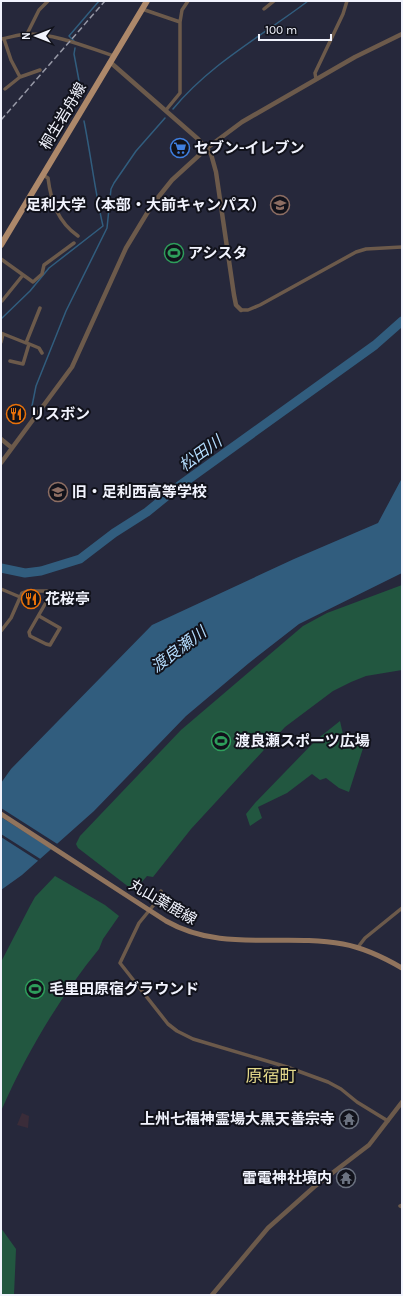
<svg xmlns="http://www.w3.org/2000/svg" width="403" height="1296" font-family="Karla,'Noto Sans JP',sans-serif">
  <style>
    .industrial { fill: #3a2c39 }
    .green { fill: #225740 }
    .water { fill: #315d7e }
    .pier { fill: #26283b }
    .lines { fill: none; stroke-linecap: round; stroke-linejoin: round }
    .stream { stroke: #315d7e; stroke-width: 1.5 }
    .river { stroke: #315d7e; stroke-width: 9 }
    .minor { stroke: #6c5a4b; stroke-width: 3.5 }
    .tertiary { stroke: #6c5a4b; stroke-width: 4.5 }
    .secondary { stroke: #91745d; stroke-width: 5 }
    .primary { stroke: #ad886a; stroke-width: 6 }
    .rail { stroke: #9799a7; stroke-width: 1.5; stroke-dasharray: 6 3; stroke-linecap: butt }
    .labels { text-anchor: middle; stroke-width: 4; stroke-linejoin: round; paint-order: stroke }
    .street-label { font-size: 15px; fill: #f1f3fd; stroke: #11121b }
    .poi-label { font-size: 15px; font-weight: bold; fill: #f1f3fd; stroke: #11121b; text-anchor: start }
    .water-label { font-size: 16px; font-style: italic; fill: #b4dcfd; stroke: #11121b }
    .quarter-label { font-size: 17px; fill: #e3d88a; stroke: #11121b }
  </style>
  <rect width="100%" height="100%" fill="#26283b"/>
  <path class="industrial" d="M 22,1113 L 29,1116 L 28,1128 L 17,1125 Z"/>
  <path class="green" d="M 402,585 L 402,670 L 366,676 L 351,682 L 333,691 L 285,727 L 191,829 L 153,877 L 147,876 L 134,891 L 78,848 L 76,844 L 80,836 L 181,730 L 303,626 L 327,613 Z
    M 340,721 L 344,739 L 339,742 L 357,741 L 365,742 L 349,792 L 339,788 L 326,778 L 320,780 L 312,774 L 287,793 L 258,807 L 262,818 L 250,826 L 246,814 L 255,803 L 316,740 Z
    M 55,876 L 105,905 L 119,916 L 103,939 L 99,949 C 59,998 26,1054 1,1111 L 1,962 L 30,906 L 35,897 Z
    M 1,1228 L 16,1249 L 14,1295 L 1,1295 Z"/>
  <path class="water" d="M 402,478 L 402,573 L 299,624 L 249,663 L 186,716 L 94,811 L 22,875 L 1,890 L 1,783 L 11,769 L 152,625 L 294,559 L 378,523 Z"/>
  <path class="pier" d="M 1,808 L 59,845 L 53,850 L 1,817 Z
    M 1,834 L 42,860 L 40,862 L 1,837 Z"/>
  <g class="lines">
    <path class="stream" d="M 74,41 L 69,36 L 99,1
      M 75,48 L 74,54 L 80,86
      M 173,109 C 211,63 262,36 308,1
      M 1,319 L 30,291 L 49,268 L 103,226 C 95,192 91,156 84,121
      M 32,406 L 36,386 L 66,311 L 107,228 L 111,189 L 114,183 L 136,151 L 165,118"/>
    <path class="river" d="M 1,568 L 25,573 L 41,571 L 80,559 L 114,533 L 147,512 L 179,486 L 375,345 L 402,321"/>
    <path class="minor" d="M 142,9 L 180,22
      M 264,9 L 274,1
      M 27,34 L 39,10 L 48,1
      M 1,39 C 10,38 18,34 28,34 C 57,34 86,47 114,56
      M 4,39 L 11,60 L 20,77 L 5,89
      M 20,77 L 40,70
      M 316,79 L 315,73 L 343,14 L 347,1
      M 166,110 L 180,93 L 180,22 L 182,10 L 188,1
      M 43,175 L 48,178 C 51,202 58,222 78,236
      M 1,259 L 33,282 L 42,274 L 44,265 L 74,243
      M 2,301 L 23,275
      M 241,310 L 248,310 L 260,305 L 356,252 L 366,249 L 402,247
      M 1,333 L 26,343 L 40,308
      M 1,342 L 3,334
      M 27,343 L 39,348 L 42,353
      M 10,361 L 23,364 L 29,344
      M 1,589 L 20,597
      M 1,631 L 11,618 L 22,593 L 27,591 L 50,591 L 52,592 L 29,632 L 30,636 L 46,644 L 50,645 L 60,628 L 39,616
      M 161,891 L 157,901 L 139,923 L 120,963 L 168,1024 L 177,1031 L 193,1039 L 287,1067 L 328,1082 L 341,1089 L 357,1102 L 388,1121
      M 358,947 L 365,938 L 402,908
      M 402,1205 L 400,1206 L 402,1207"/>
    <path class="tertiary" d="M 110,62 L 198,139 L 211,154 L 216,172 L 234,295 L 236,305 L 241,310
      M 1,439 L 12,448
      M 1,463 L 72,367 L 126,248 L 152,205 L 172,180 L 207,148 L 242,122 L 355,57 L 402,34
      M 212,1295 L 268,1228 L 314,1187 L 369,1145 L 402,1102"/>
    <path class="secondary" d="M 1,814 L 166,921 C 222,953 282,933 343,944 C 365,948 383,957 402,968"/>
    <path class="primary" d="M 1,245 L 147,1"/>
    <path class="rail" d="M 1,120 L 105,1"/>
  </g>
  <defs>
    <symbol id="supermarket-ring" viewBox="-11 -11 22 22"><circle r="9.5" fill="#11121b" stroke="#3f7fe0" stroke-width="1.5"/><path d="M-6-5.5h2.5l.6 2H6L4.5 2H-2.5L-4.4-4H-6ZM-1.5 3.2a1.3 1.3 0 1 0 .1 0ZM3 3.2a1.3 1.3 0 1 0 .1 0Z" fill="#3f7fe0"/></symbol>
    <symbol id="university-ring" viewBox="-11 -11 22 22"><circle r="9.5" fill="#11121b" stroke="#8d6e63" stroke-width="1.5"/><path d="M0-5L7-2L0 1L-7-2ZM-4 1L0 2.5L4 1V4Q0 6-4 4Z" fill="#8d6e63"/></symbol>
    <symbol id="stadium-ring" viewBox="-11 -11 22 22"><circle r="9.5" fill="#11121b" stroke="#2e9e5b" stroke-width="1.5"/><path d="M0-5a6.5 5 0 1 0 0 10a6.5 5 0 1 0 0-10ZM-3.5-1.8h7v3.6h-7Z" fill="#2e9e5b"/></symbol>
    <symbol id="restaurant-ring" viewBox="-11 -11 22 22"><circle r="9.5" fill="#11121b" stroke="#e8710a" stroke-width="1.5"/><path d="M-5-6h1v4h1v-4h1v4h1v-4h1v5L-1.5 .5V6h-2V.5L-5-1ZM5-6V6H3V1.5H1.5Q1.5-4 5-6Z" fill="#e8710a"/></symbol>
    <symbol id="school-ring" viewBox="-11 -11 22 22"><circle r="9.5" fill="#11121b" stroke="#8d6e63" stroke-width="1.5"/><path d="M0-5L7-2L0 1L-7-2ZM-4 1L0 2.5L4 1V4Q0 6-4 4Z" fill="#8d6e63"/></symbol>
    <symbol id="temple-ring" viewBox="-11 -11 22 22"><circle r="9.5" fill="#11121b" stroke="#6b7280" stroke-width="1.5"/><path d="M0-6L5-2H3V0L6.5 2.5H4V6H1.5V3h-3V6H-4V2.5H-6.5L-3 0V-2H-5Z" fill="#6b7280"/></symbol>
  </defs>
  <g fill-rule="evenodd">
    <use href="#supermarket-ring" x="169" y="137" width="22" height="22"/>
    <use href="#university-ring" x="269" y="194" width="22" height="22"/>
    <use href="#stadium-ring" x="163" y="242" width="22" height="22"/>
    <use href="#restaurant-ring" x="5" y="403" width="22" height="22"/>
    <use href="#school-ring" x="47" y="481" width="22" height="22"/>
    <use href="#restaurant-ring" x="20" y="588" width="22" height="22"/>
    <use href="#stadium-ring" x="210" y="730" width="22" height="22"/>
    <use href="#stadium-ring" x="24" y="978" width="22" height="22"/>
    <use href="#temple-ring" x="338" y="1108" width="22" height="22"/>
    <use href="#temple-ring" x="335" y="1167" width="22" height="22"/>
  </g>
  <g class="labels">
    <g class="street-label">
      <text transform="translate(63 116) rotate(-59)" y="5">桐生岩舟線</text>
      <text transform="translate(163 902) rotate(30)" y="5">丸山葉鹿線</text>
    </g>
    <g class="poi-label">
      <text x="194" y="153">セブン-イレブン</text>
      <text x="266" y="210" text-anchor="end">足利大学（本部・大前キャンパス）</text>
      <text x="188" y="258">アシスタ</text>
      <text x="30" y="419">リスボン</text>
      <text x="72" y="497">旧・足利西高等学校</text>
      <text x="45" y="604">花桜亭</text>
      <text x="235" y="746">渡良瀬スポーツ広場</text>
      <text x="49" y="994">毛里田原宿グラウンド</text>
      <text x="335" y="1124" text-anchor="end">上州七福神霊場大黒天善宗寺</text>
      <text x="332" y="1183" text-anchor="end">雷電神社境内</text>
    </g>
    <g class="water-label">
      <text transform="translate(200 453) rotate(-36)" y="6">松田川</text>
      <text transform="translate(178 649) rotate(-37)" y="6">渡良瀬川</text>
    </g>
    <g class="quarter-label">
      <text x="271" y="1082">原宿町</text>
    </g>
  </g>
  <rect width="403" height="1296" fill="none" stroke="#f1f3fd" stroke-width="4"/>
  <g transform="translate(36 36) rotate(270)" stroke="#11121b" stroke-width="3" paint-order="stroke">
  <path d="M0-3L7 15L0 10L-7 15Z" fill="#f1f3fd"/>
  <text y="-6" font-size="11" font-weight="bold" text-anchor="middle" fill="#f1f3fd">N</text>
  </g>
  <path d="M259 34v6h72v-6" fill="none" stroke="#f1f3fd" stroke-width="2"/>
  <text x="265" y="34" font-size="12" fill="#f1f3fd" stroke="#11121b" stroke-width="3" paint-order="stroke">100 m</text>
</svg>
